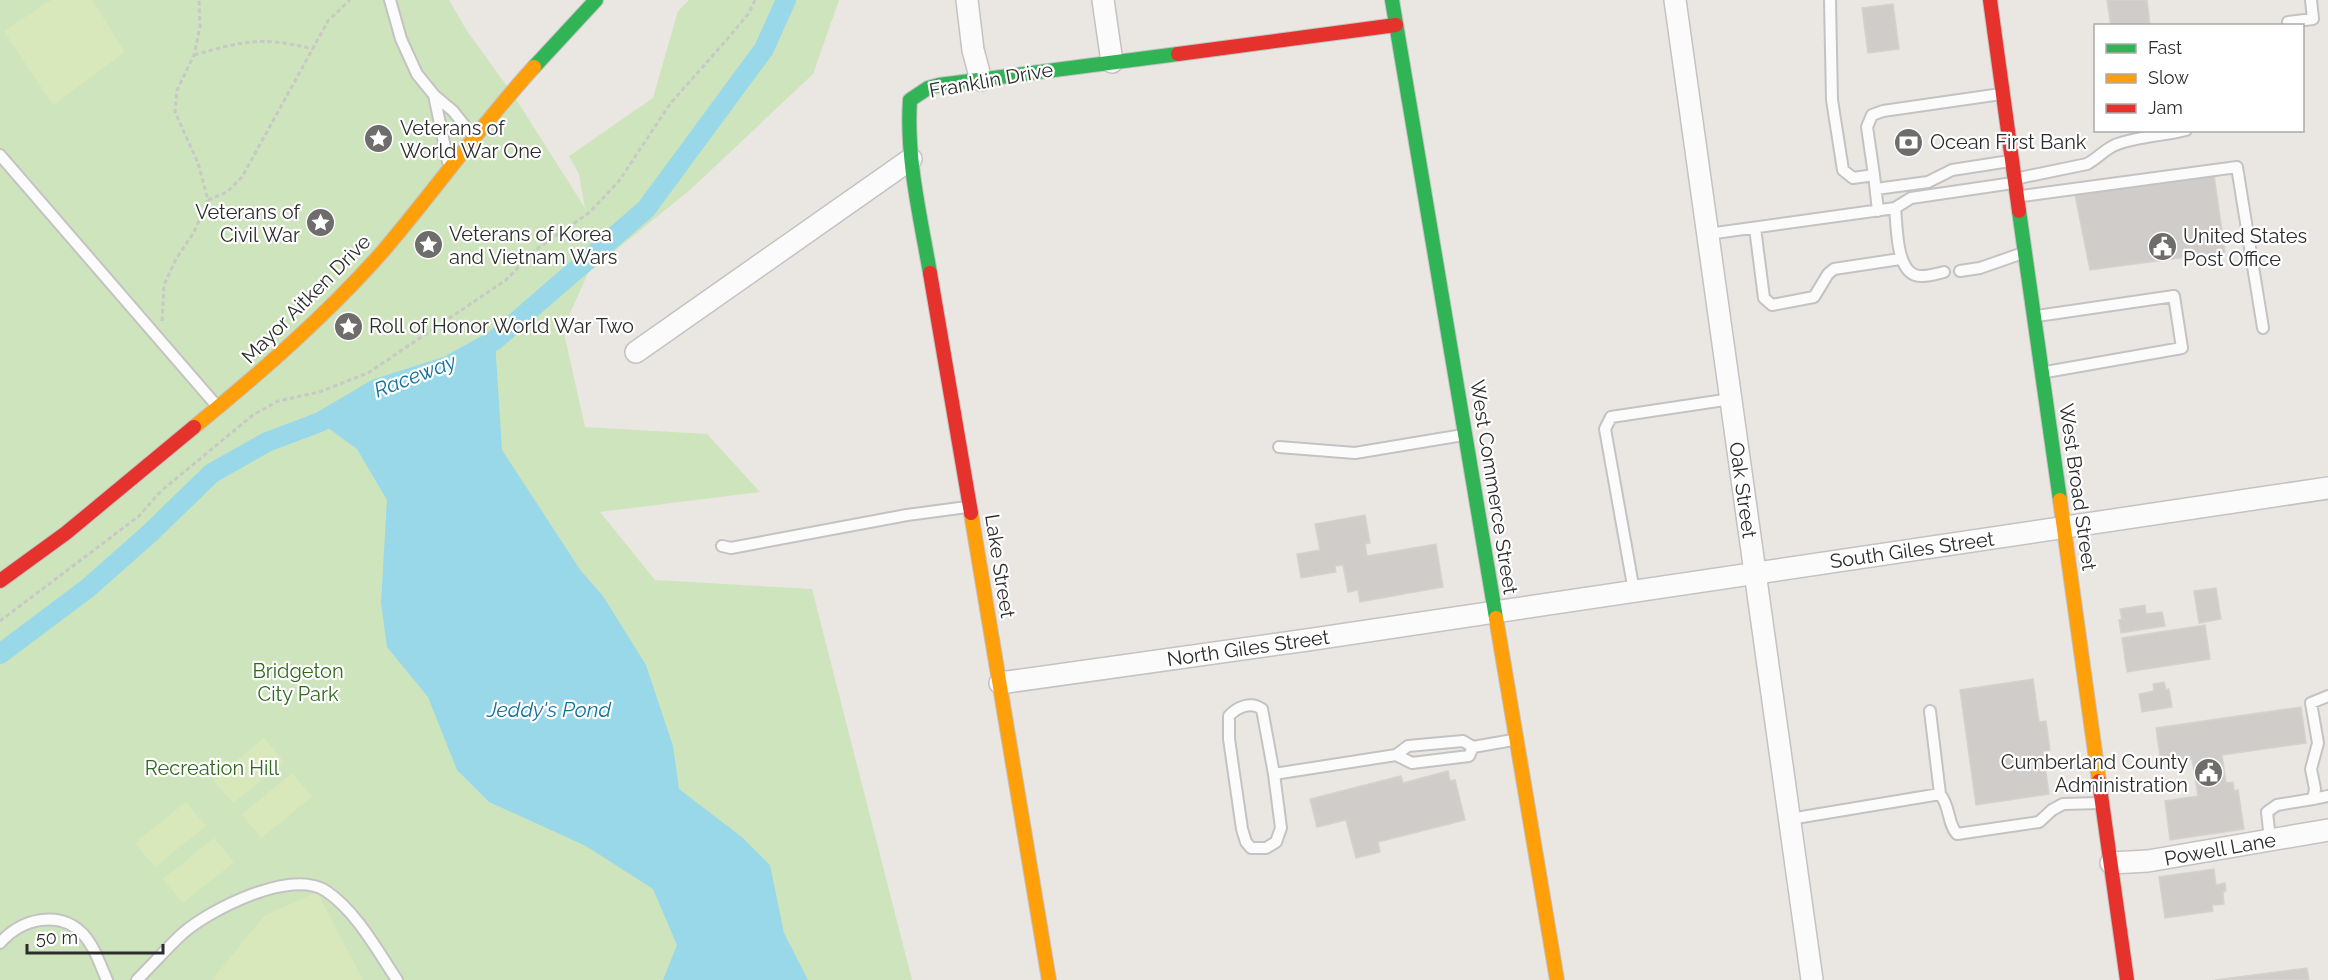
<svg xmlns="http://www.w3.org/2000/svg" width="2328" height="980" font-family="Raleway,sans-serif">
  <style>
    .green { fill: #cee4bc }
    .pitch { fill: #d9e8ba }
    .water { fill: #98d8e9 }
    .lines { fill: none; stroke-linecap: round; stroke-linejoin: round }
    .canal { stroke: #98d8e9; stroke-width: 20 }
    .building { fill: #cfccc9; stroke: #d5d2ce; stroke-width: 1.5 }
    .lane-casing { stroke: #c3c3c3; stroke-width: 14 }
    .street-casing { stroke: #c3c3c3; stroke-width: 24 }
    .fast-casing { stroke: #c3c3c3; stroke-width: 16 }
    .slow-casing { stroke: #c3c3c3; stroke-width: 16 }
    .jam-casing { stroke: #c3c3c3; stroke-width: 16 }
    .path { stroke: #c8c8c7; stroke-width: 3; stroke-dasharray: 4.5 3; stroke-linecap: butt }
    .lane { stroke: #fcfbfb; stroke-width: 10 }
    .street { stroke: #fcfbfb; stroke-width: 21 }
    .fast { stroke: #30b455; stroke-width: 14 }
    .slow { stroke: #ff9f0a; stroke-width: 14 }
    .jam { stroke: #e5322d; stroke-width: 14 }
    .labels { text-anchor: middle; stroke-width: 4.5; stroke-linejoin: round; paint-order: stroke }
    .street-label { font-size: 20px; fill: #2c2c2c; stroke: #fff }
    .poi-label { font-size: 20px; fill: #2c2c2c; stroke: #fff; text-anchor: start }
    .park-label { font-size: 20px; fill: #30691d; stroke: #fff }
    .water-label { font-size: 21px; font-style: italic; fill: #11739c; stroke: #fff }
  </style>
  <rect width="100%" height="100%" fill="#eae6e2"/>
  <path class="green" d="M 0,0 L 449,0 L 467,31 L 512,93 L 585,208 L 579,174 L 569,156 L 653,98 L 678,11 L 689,0 L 839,0 L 813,74 L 691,189 L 588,273 L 563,329 L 585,427 L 707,434 L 760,492 L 600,512 L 655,580 L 812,589 L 912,980 L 0,980 Z"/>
  <path class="pitch" d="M 51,0 L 92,0 L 125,52 L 53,105 L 4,31 Z
    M 264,738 L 284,762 L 233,803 L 213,780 Z
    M 292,773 L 312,797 L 261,838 L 242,814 Z
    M 186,802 L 206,826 L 155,867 L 135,843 Z
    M 214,838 L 234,862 L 183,903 L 163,879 Z
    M 317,892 L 363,980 L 212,980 L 264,916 Z"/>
  <path class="water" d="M 495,340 L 502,450 L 581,571 L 603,596 L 646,665 L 673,746 L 679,789 L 743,838 L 770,865 L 784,933 L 808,980 L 663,980 L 677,945 L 653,889 L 586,846 L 489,802 L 457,770 L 428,697 L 387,647 L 381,603 L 387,500 L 357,449 L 320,422 L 376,389 L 448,366 Z"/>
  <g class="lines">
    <path class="canal" d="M 0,654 L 88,588 L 149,534 L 212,473 L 267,442 L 320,422 L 376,389 L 448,366 L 495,340 L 646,209 L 764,49 L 786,0"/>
  </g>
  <path class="building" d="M 2107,0 L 2147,0 L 2150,26 L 2111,26 Z
    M 1893,4 L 1899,49 L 1868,53 L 1862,8 Z
    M 2214,175 L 2225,252 L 2090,270 L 2075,195 Z
    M 1365,515 L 1370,543 L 1365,544 L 1367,556 L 1436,544 L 1443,587 L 1360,602 L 1358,590 L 1348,592 L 1343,565 L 1335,566 L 1336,572 L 1301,578 L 1297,554 L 1320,550 L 1315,524 Z
    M 2216,588 L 2221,619 L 2199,623 L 2194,591 Z
    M 2145,605 L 2146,614 L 2162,612 L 2165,626 L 2121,633 L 2119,620 L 2122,619 L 2120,609 Z
    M 2205,625 L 2210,659 L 2127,672 L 2122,638 Z
    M 2033,679 L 2039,722 L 2046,721 L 2050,750 L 2043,751 L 2049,794 L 1976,805 L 1960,690 Z
    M 2164,682 L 2166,690 L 2169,689 L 2172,707 L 2142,712 L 2139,694 L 2154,691 L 2153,684 Z
    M 2301,707 L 2306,743 L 2222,755 L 2226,783 L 2233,782 L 2234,791 L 2238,790 L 2244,829 L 2170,840 L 2165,801 L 2198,796 L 2192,759 L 2161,763 L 2156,728 Z
    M 1448,771 L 1450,781 L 1455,780 L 1465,820 L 1378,842 L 1380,852 L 1356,858 L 1346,820 L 1317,827 L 1310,799 L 1401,776 L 1403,783 Z
    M 2214,869 L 2216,885 L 2225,883 L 2226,891 L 2223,892 L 2224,904 L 2212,905 L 2213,911 L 2165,918 L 2159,877 Z
    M 2307,968 L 2309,980 L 2215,980 Z"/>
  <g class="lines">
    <defs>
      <path id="lane" d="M 390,0 L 401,39 L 417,74 L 434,95 L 453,111 L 473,136
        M 1830,0 L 1832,100 L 1843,170 L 1853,178 L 1874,175 L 1878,211
        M 2288,26 L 2288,22 L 2313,19 L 2311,0
        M 434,95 L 448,162
        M 0,155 L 216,405
        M 1874,175 L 1867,127 L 1872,115 L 1883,111 L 2001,94
        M 2019,178 L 2087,164 C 2098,158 2104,150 2115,145 C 2137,136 2164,136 2186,130
        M 1876,189 L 1928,182 L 1952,170 L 2010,161
        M 2022,196 L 2237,167 L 2263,328
        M 1895,208 C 1897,226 1896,268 1915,275 C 1923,278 1936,274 1944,272
        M 1755,228 L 1764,298 L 1772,305 L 1814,297 L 1828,274 L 1834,269 L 1900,259
        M 1708,234 L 1895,208 L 1911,198 L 2013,183
        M 1960,271 L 1980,268 L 2023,253
        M 2037,316 L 2174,296 L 2182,348 L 2046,372
        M 1279,447 L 1355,453 L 1463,435
        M 722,546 L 731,548 L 907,515 L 967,507
        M 1634,591 L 1605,429 L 1611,417 L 1731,399
        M 1930,711 L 1940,794
        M 1473,747 L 1469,756 L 1412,763 L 1396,755 L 1408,746 L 1463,741 L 1473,747 L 1513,740
        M 1274,774 L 1281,828 L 1276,842 L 1266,848 L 1251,848 L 1246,842 L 1242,829 L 1229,739 L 1229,716 C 1237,707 1251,701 1262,709 L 1274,774 L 1396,755
        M 2313,799 L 2328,796
        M 1790,819 L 1940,794 C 1951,808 1947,823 1957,834 L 2039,822 L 2052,810 L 2063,804 L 2100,803
        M 2270,839 L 2267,812 L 2277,805 L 2313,799 L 2315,789 L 2311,769 L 2318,743 L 2311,703 L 2328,696
        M 0,943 C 21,919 59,909 83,934 C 95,947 100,965 107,980
        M 137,980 C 152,965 167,948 182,934 C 209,910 291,868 326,891 C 356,911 377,950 397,980"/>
      <path id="street" d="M 967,0 L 973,50 L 981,80
        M 1103,0 L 1112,62
        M 1675,0 L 1812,980
        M 636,352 L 911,159
        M 1000,683 L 1307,640 L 2328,488
        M 2111,863 L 2148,861 L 2328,830"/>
      <path id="fast" d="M 1392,0 L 1496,618
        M 534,67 L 596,0
        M 2019,211 L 2060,500
        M 930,273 C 920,215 906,158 910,100 L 928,88 L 939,85 L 1178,54"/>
      <path id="slow" d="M 194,427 C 260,373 328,314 384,250 C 435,190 481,125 534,67
        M 2060,500 L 2099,781
        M 971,513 L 1049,980
        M 1496,618 L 1557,980"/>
      <path id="jam" d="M 1990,0 L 2019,211
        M 1178,54 L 1396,25
        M 930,273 L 971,513
        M 0,581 L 66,533 L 194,427
        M 2099,781 L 2127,980"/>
    </defs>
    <use href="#lane" class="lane-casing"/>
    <use href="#street" class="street-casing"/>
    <use href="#fast" class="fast-casing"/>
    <use href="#slow" class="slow-casing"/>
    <use href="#jam" class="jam-casing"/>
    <path class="path" d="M 194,55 C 244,41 262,36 313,49
      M 208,200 L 227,192 L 242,177 L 328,21 L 350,0
      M 162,321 L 164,285 L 176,259 L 194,232 L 208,200 L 198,163 L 175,112 L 177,90 L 194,55 L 200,27 L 199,0
      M 0,621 L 139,516 L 161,491 L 253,415 L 278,401 L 319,392 L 368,373 L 506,280 L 534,251 L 590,212 L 619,181 L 670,104 L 729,37 L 749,13 L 755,0"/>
    <use href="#lane" class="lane"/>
    <use href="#street" class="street"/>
    <use href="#fast" class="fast"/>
    <use href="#slow" class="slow"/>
    <use href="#jam" class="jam"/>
  </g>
  <defs>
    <symbol id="sight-disc" viewBox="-11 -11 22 22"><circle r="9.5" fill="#6e6d6c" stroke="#fff"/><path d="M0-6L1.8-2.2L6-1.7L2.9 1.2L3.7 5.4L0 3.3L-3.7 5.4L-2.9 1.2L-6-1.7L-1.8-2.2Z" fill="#fff"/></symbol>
    <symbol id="bank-disc" viewBox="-11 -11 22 22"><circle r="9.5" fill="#6e6d6c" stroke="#fff"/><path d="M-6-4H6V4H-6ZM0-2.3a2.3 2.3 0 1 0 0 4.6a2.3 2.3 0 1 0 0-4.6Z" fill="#fff"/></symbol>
    <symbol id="civic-disc" viewBox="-11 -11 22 22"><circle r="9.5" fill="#6e6d6c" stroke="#fff"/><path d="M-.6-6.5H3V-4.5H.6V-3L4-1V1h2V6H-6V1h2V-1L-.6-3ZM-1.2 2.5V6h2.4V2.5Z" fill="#fff"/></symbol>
  </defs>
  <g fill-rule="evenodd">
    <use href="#sight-disc" x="362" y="122" width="33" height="33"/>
    <use href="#bank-disc" x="1892" y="126" width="33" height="33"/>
    <use href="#sight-disc" x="304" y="206" width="33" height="33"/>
    <use href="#sight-disc" x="412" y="228" width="33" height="33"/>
    <use href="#civic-disc" x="2146" y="230" width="33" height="33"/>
    <use href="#sight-disc" x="332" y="310" width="33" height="33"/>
    <use href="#civic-disc" x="2192" y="756" width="33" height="33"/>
  </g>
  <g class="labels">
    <g class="street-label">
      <text transform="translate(991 80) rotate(-10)" y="7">Franklin Drive</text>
      <text transform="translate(306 299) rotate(-45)" y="7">Mayor Aitken Drive</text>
      <text transform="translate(1494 487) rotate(81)" y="7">West Commerce Street</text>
      <text transform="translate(2078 487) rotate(82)" y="7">West Broad Street</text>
      <text transform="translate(1743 490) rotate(82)" y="7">Oak Street</text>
      <text transform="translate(1912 550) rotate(-8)" y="7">South Giles Street</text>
      <text transform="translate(1000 566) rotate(81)" y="7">Lake Street</text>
      <text transform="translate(1248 648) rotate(-8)" y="7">North Giles Street</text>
      <text transform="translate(2220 849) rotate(-10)" y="7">Powell Lane</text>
    </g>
    <g class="poi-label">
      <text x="400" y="135">Veterans of<tspan x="400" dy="23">World War One</tspan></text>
      <text x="1930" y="149">Ocean First Bank</text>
      <text x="300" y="219" text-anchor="end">Veterans of<tspan x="300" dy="23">Civil War</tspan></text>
      <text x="449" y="241">Veterans of Korea<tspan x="449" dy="23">and Vietnam Wars</tspan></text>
      <text x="2183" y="243">United States<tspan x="2183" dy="23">Post Office</tspan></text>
      <text x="369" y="333">Roll of Honor World War Two</text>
      <text x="2188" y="769" text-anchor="end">Cumberland County<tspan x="2188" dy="23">Administration</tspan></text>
    </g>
    <g class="park-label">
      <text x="298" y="678">Bridgeton<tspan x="298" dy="23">City Park</tspan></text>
      <text x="212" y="775">Recreation Hill</text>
    </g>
    <g class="water-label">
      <text transform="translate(415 376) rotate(-21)" y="7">Raceway</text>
      <text x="549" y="717">Jeddy's Pond</text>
    </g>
  </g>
  <rect x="2094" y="24" width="210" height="108" fill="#ffffff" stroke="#ababab" stroke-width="1.5"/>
  <rect x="2106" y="44" width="30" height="9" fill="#30b455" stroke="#ababab" stroke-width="1.5"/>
  <text x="2148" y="54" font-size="18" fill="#2c2c2c">Fast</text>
  <rect x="2106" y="74" width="30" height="9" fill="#ff9f0a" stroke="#ababab" stroke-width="1.5"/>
  <text x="2148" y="84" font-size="18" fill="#2c2c2c">Slow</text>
  <rect x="2106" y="104" width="30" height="9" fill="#e5322d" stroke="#ababab" stroke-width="1.5"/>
  <text x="2148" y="114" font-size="18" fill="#2c2c2c">Jam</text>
  <path d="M27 944v9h136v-9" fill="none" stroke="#2c2c2c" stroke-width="3"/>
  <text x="36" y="944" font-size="18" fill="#2c2c2c" stroke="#ffffff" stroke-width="4.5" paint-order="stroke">50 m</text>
</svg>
